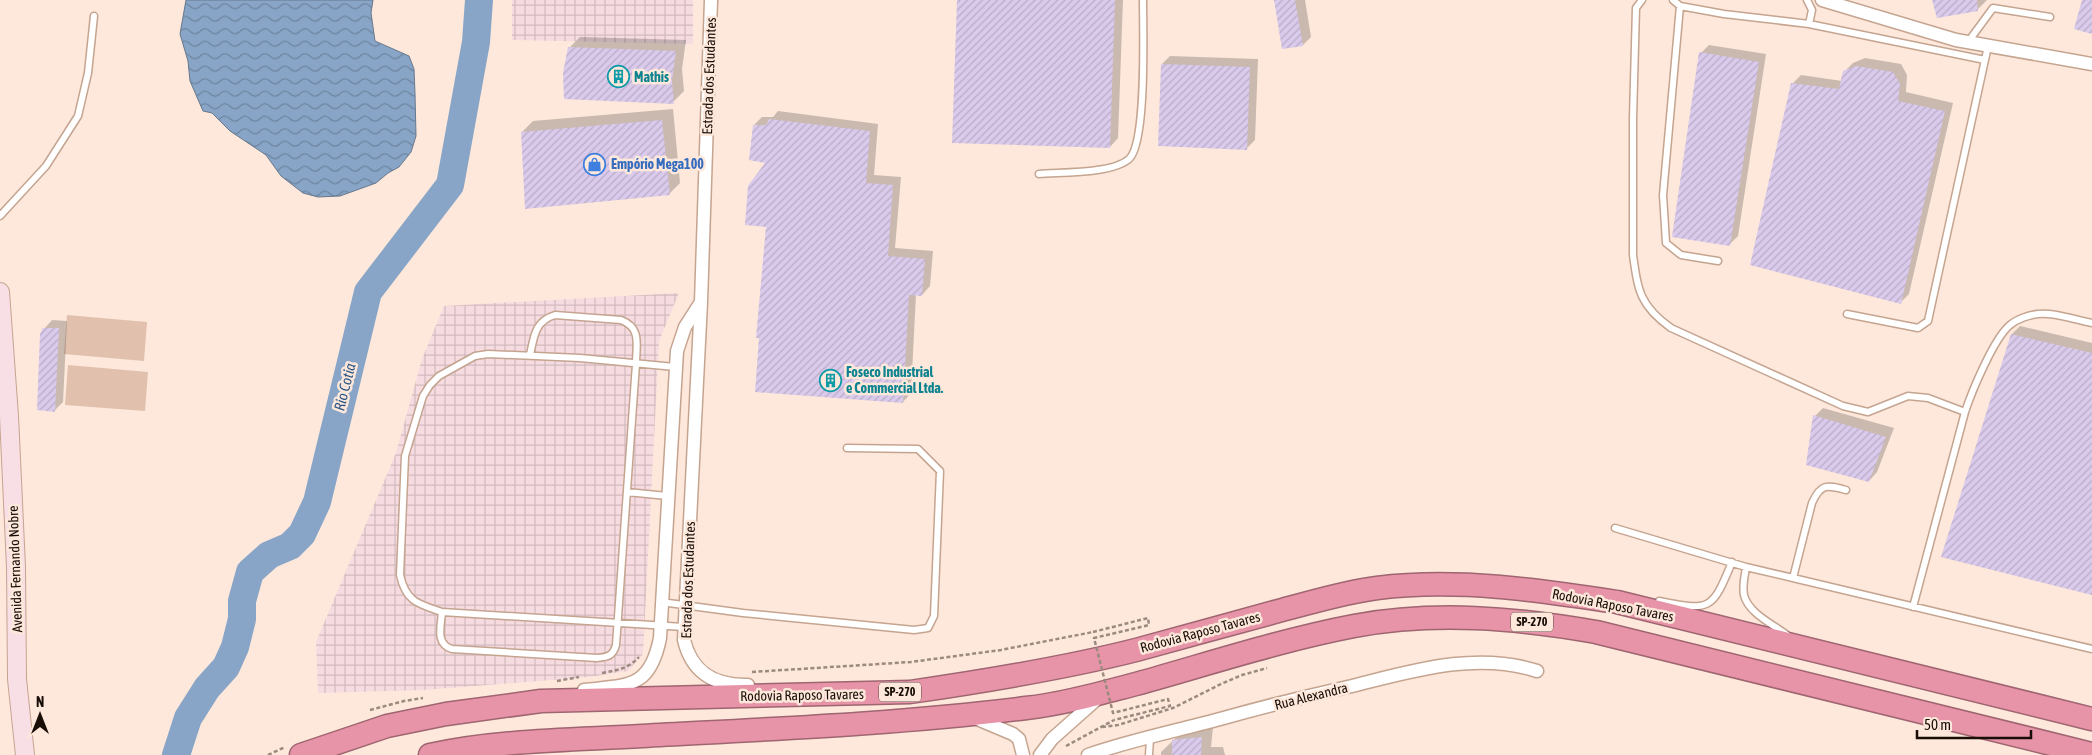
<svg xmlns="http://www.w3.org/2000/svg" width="2092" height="755" font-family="'Asap Condensed',sans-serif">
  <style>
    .industrial { fill: url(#industrial-grid) }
    .pitch { fill: #e1c1ad }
    .water { fill: url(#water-waves); stroke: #67788d }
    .shadow { fill: #0003 }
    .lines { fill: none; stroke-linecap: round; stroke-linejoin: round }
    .river { stroke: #88a5c7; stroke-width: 28 }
    .building { fill: url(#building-hatch) }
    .service-casing { stroke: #c5a490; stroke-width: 9 }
    .minor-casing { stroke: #c5a490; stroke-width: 15 }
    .secondary-casing { stroke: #c5a490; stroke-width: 20 }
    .motorway-casing { stroke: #9f6570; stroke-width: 25 }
    .path { stroke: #9a8a7f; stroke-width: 2.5; stroke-dasharray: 4 2.5; stroke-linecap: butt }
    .service { stroke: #fff; stroke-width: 6 }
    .minor { stroke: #fff; stroke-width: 12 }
    .secondary { stroke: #f8dfe5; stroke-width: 18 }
    .motorway { stroke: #e794a8; stroke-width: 22 }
    .path-bridge { stroke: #9a8a7f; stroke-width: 2.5; stroke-dasharray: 4 2.5; stroke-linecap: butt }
    .labels { text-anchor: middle; stroke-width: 5; stroke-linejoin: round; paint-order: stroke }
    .shield { fill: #fde8db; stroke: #5d4f47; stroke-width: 1 }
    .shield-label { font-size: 12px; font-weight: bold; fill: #190e07 }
    .street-label { font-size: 14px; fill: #190e07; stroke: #fde8db }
    .culture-label { font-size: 14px; font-weight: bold; fill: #0d838f; stroke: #fde8db; text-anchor: start }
    .shop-label { font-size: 14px; font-weight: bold; fill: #366cbe; stroke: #fde8db; text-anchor: start }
    .water-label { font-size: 15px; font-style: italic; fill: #2d5685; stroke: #fde8db }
  </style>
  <defs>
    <pattern id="industrial-grid" width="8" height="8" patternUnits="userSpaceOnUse" patternTransform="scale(1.25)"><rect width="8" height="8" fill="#f6dbe0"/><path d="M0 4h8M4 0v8" fill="none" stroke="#d2bbbf"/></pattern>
    <pattern id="water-waves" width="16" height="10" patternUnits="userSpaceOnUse" patternTransform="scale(1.25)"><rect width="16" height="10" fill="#88a5c7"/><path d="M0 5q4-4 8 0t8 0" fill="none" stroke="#6e85a0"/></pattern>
    <pattern id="building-hatch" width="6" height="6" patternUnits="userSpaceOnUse" patternTransform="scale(1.25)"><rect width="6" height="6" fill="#dacaeb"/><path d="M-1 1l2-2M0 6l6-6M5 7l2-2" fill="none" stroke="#baacc8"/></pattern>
  </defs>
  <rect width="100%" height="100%" fill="#fde8db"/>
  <path class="industrial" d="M 512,0 L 693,0 L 693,44 L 512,40 Z
    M 679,293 L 659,341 L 643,654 L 628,671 L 589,677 L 424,690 L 318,693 L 316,642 L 396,453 L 422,359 L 444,306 Z"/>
  <path class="pitch" d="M 67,315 L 147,322 L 144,361 L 64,354 Z
    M 68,365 L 148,372 L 145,411 L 65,405 Z"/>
  <path class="water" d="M 186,0 L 373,0 L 371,13 L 375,41 L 409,56 L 414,69 L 415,94 L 416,136 L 411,152 L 399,167 L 388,173 L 376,183 L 340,196 L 318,197 L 303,193 L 281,176 L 266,155 L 230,131 L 212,113 L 203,111 L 190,81 L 188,61 L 180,34 Z"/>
  <path class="shadow" d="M 959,0 L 1123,0 L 1118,138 L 1110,147 Z
    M 1275,0 L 1305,0 L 1311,37 L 1303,45 Z
    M 1934,0 L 1987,0 L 1977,10 Z
    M 580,37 L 686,40 L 682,69 L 684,91 L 673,102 L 569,48 Z
    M 1709,45 L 1766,54 L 1738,236 L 1730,244 L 1701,53 Z
    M 1170,56 L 1258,59 L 1255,140 L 1247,148 L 1162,64 Z
    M 1865,58 L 1901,64 L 1907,75 L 1906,92 L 1953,103 L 1909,294 L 1901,302 L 1792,84 L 1801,75 L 1842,81 L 1844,72 L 1853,63 Z
    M 673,109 L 680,183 L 669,194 L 522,132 L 533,121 Z
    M 778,111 L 878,124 L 874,175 L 901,177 L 895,248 L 933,251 L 930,286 L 922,295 L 916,294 L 911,393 L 903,402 L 767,226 L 767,162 L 754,125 L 762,117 L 773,117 Z
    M 52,320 L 67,321 L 63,402 L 54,411 L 44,329 Z
    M 2020,326 L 2092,343 L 2092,594 L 1942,557 L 2012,334 Z
    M 1823,408 L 1894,428 L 1877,472 L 1869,481 L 1815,416 Z
    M 1213,727 L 1211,747 L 1223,747 L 1225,755 L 1161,755 L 1161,752 L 1185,729 Z"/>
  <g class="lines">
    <path class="river" d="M 176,755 L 188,718 L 207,688 L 226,667 L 235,647 L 242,619 L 242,601 L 250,572 L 269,555 L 290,546 L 302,534 L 317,502 L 368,292 L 450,185 L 476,42 L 479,0"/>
  </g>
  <path class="building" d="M 957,0 L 1115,0 L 1110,148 L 952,143 Z
    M 1274,0 L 1295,0 L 1303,46 L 1282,49 Z
    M 1932,0 L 1977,0 L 1978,11 L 1937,18 Z
    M 2082,0 L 2092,0 L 2092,34 L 2074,29 Z
    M 568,47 L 676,51 L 672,81 L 674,104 L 564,99 L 563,73 Z
    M 1699,52 L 1759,62 L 1730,246 L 1672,237 Z
    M 1161,64 L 1250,67 L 1247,150 L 1158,146 Z
    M 1856,66 L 1893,72 L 1900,84 L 1898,101 L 1945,111 L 1901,304 L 1750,265 L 1791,83 L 1839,89 L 1843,71 Z
    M 769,119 L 870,131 L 866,183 L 893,185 L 888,256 L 925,259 L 922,296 L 909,295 L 903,403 L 755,392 L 759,338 L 756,338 L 766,227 L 745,225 L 748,186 L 765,163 L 749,160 L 753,125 L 766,125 Z
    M 662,120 L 670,195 L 525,209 L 521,132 Z
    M 43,328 L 59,328 L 55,412 L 37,410 L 40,334 Z
    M 2011,334 L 2092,353 L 2092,595 L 1941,557 Z
    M 1813,415 L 1886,437 L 1869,482 L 1806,465 Z
    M 1202,737 L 1201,755 L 1172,755 L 1172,740 Z"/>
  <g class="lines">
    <defs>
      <path id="service" d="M 1642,0 L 1636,8 L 1633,118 L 1633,255 C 1638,291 1640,306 1671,328 L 1843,406 L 1868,412 L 1908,396 L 1928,398 L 1965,412 C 1972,391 1994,338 2010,325 C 2017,319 2029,315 2038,314 C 2055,312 2075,320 2092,323
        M 1673,0 L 1680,6
        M 1809,24 L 1985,60
        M 1968,42 L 1993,8 L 2050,17
        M 1039,174 C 1062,172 1112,174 1129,159 C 1147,143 1143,28 1143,0
        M 0,216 L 46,166 L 78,116 L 88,73 L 94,16
        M 1718,261 L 1681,255 L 1666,243 L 1663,195 L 1680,6 L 1724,14 L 1809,24 L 1812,10 L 1807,0
        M 1847,314 L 1918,328 L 1928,321 L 1988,46
        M 675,367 L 580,358 L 488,354 L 475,356 L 439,376 L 430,385 L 423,396 L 405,456 L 400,575 C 406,602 418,604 442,612 L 684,627
        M 627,492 L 667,496
        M 1615,528 L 1746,567 L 1793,578 L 1812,503 C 1821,483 1827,485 1846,490
        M 1746,567 C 1745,575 1742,586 1744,595 C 1748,613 1774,625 1787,635
        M 1793,578 L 2092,649
        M 1659,601 C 1710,611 1712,611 1732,562
        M 661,602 L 743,613 L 914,630 L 928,628 L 934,616 L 940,471 L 918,449 L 847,448
        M 1913,607 L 1965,412
        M 442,612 C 441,626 435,644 452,649 L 597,658 C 608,657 613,656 616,645 L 636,364 C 636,345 642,328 621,320 L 555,315 C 535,321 534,336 530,355
        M 1149,755 L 1150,738"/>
      <path id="minor" d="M 711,0 L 701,302 L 684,640 C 692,673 715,686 748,685
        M 1822,0 L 1956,40 L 2092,64
        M 584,690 C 628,685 650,689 660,638 L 677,351 L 685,327 L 701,302
        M 975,718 L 1013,734 L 1019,739 L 1023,755
        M 1040,755 L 1052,739 L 1097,699
        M 1088,755 C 1131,740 1176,731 1220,719 C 1263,707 1307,696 1352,686 C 1412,671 1476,651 1537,671"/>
      <path id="secondary" d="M 0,292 L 9,416 L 16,567 L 17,679 L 25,755"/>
      <path id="motorway" d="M 301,755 L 387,726 L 446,714 L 541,701 L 910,692 C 986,681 1061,669 1136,650 C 1185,637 1233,623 1282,610 C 1313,602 1345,592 1377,588 C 1457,578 1538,590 1617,602 L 2092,719
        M 430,755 C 499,740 572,740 642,736 C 770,729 899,724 1026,708 C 1063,704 1101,693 1136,684 C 1208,664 1281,640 1354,626 C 1435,611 1516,618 1596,632 L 2092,754"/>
    </defs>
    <use href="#service" class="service-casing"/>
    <use href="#minor" class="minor-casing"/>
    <use href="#secondary" class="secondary-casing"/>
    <use href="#motorway" class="motorway-casing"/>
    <path class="path" d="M 752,672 L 911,662 L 1001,650 L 1093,632
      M 602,673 C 617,670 628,669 639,657
      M 557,681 L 579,677
      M 370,710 L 404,701 L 423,698
      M 1102,727 L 1118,725 L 1173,708 L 1221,684 L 1242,675 L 1267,668
      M 1066,746 L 1114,720
      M 268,755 L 285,747"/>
    <use href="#service" class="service"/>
    <use href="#minor" class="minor"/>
    <use href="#secondary" class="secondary"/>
    <use href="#motorway" class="motorway"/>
    <path class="path-bridge" d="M 1093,632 L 1148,618 L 1149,625 L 1094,638 L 1113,713 L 1168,699 L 1170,706 L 1114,720"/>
  </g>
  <defs>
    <symbol id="building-ring" viewBox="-11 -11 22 22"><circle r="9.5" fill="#fde8db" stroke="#0f9aa8" stroke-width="1.5"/><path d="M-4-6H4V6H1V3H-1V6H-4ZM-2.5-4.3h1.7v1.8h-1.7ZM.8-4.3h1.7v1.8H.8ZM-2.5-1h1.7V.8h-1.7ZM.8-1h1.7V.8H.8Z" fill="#0f9aa8"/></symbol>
    <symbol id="shop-ring" viewBox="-11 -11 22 22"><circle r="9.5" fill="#fde8db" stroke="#3f7fe0" stroke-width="1.5"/><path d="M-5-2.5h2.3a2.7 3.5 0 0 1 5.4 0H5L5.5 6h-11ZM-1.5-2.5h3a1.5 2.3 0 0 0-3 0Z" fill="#3f7fe0"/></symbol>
  </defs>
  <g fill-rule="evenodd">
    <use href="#building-ring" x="606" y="64" width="25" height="25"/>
    <use href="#shop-ring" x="582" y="152" width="25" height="25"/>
    <use href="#building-ring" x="818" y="368" width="25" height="25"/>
  </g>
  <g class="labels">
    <g class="shield">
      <rect x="1511" y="612.5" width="42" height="19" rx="4"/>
      <rect x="879" y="682.5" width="42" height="19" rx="4"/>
    </g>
    <g class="shield-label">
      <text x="1532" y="626">SP-270</text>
      <text x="900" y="696">SP-270</text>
    </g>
    <g class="street-label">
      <text transform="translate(709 76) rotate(-88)" y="5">Estrada dos Estudantes</text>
      <text transform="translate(15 569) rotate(-92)" y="5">Avenida Fernando Nobre</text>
      <text transform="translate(688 580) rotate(-88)" y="5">Estrada dos Estudantes</text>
      <text transform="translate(1613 605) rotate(11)" y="5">Rodovia Raposo Tavares</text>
      <text transform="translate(1200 632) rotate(-15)" y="5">Rodovia Raposo Tavares</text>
      <text transform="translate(802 695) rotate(-1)" y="5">Rodovia Raposo Tavares</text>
      <text transform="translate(1311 696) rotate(-14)" y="5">Rua Alexandra</text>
    </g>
    <g class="culture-label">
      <text x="634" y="82">Mathis</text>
      <text x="846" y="377">Foseco Industrial<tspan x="846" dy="16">e Commercial Ltda.</tspan></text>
    </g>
    <g class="shop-label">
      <text x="611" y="169">Empório Mega100</text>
    </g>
    <g class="water-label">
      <text transform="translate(345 387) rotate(-76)" y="5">Rio Cotia</text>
    </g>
  </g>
  <g transform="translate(40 715)" stroke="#fde8db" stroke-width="4" paint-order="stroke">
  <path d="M0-4L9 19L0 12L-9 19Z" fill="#190e07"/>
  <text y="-8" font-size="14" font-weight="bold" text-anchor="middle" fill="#190e07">N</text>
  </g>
  <path d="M1917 730v8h114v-8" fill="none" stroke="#190e07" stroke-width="2.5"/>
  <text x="1924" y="730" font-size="15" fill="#190e07" stroke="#fde8db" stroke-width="4" paint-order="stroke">50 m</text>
</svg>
